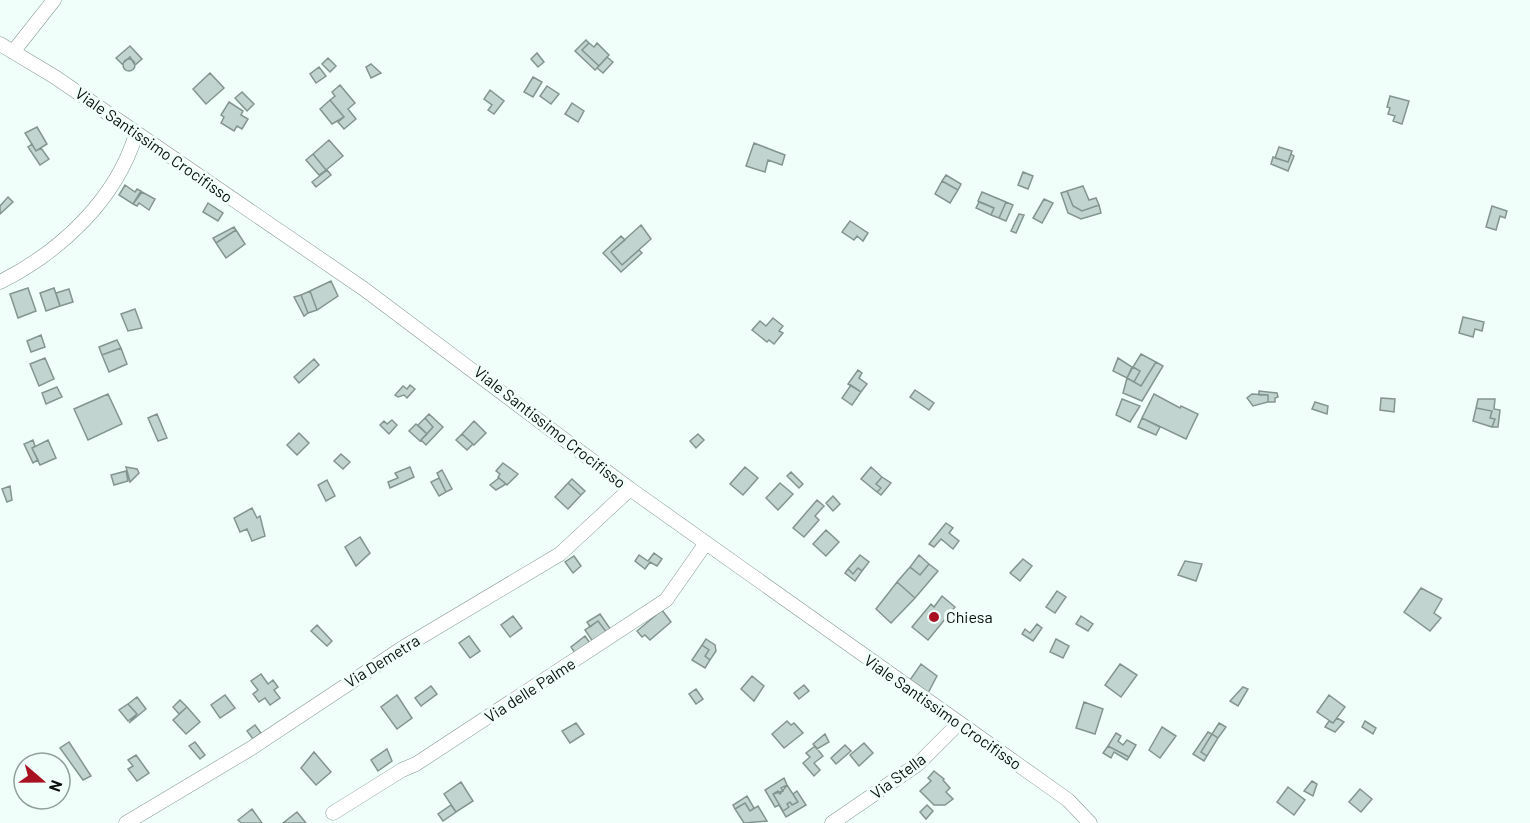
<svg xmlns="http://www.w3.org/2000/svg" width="1530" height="823" font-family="Barlow,sans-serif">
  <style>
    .building { fill: #c2d4cf; stroke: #849590; stroke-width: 1.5 }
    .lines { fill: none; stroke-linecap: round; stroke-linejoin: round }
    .minor-casing { stroke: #869893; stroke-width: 15 }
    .minor { stroke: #fff; stroke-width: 14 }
    .poi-dot { fill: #a81121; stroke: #f0fffa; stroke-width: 2 }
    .labels { text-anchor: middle; stroke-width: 6; stroke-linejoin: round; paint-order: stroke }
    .street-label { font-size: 16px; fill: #080e0d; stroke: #f0fffa }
    .poi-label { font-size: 16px; fill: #080e0d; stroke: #f0fffa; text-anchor: start }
  </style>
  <rect width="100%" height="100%" fill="#f0fffa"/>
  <path class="building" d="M 586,40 L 589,43 L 582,50 L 599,66 L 595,70 L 575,51 Z
    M 589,43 L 594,47 L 597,43 L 609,55 L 599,66 L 582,50 Z
    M 130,46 L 142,59 L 135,65 L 130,57 L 122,64 L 116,58 Z
    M 537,53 L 544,62 L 538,67 L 531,59 Z
    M 607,57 L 613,62 L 603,73 L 597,68 Z
    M 328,58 L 336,66 L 330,72 L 322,64 Z
    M123 65a6 6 0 1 1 12 0a6 6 0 1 1-12 0Z
    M 371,64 L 381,73 L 371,78 L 366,67 Z
    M 319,67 L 326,76 L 316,83 L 310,74 Z
    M 210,73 L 224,88 L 206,104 L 193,89 Z
    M 533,77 L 542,82 L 533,97 L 524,92 Z
    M 340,85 L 355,103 L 348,109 L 356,119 L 344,129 L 338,122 L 344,117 L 330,100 L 335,96 L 332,92 Z
    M 547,86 L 559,94 L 551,104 L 540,96 Z
    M 490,90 L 504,101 L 494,114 L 488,110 L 492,105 L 484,99 Z
    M 242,92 L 254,104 L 247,111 L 235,98 Z
    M 1390,96 L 1409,101 L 1402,124 L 1393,121 L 1395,116 L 1388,114 L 1390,108 L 1387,107 Z
    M 330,100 L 344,117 L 332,124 L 320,109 Z
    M 229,102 L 243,111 L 241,115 L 248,119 L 242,129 L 237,126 L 234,131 L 221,123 L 224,117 L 221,115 Z
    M 572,103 L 584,111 L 578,122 L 565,114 Z
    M 37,127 L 47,144 L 36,151 L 25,133 Z
    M 329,140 L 343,156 L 326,170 L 313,154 Z
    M 754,143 L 785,155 L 782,165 L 768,160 L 765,172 L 746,166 Z
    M 32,144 L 36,151 L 41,148 L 49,159 L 40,165 L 28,147 Z
    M 1279,147 L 1292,151 L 1288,162 L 1275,158 Z
    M 313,154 L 326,170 L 319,175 L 306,160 Z
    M 1291,154 L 1294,156 L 1288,171 L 1271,164 L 1273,157 L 1288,162 Z
    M 327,170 L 331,175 L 316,187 L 312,182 Z
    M 1023,172 L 1033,176 L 1028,189 L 1018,185 Z
    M 946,175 L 961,184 L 958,190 L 942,181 Z
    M 942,181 L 958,190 L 950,203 L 935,194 Z
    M 125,185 L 135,192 L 137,189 L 141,191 L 133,204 L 119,195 Z
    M 1083,186 L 1089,200 L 1096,198 L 1099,205 L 1082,211 L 1073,206 L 1067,191 Z
    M 1067,191 L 1073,206 L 1082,211 L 1099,205 L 1101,213 L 1081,219 L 1068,213 L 1061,193 Z
    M 142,192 L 155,199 L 149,210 L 139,203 L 137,206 L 133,204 Z
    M 982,192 L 1006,202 L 999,218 L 991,215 L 994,208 L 978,201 Z
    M 8,197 L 13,202 L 0,214 L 0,206 Z
    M 1044,199 L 1053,203 L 1042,223 L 1033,218 Z
    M 979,202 L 994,208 L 991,215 L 976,208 Z
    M 1006,202 L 1013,205 L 1006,221 L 999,218 Z
    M 208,203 L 223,213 L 218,221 L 203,212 Z
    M 1492,206 L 1507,211 L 1505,218 L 1500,216 L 1496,230 L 1486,227 Z
    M 1019,214 L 1024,215 L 1016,233 L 1011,231 Z
    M 850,221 L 868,233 L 863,241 L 857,236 L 854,240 L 842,232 Z
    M 641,225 L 651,239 L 622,265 L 611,252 Z
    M 234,227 L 236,230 L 216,243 L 213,238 Z
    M 236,230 L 245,244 L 226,258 L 216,243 Z
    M 621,236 L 625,240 L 611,252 L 622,265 L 639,250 L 642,253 L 621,272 L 603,253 Z
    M 331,281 L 338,296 L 317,310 L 310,291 Z
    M 28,288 L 36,311 L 18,318 L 10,294 Z
    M 54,288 L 60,306 L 46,311 L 40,293 Z
    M 69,289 L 73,302 L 60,306 L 56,293 Z
    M 310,291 L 317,310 L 308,313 L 301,295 Z
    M 301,295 L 308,313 L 304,316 L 294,297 Z
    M 135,309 L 142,328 L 128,331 L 121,314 Z
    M 1463,317 L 1484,322 L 1482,331 L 1475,329 L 1473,337 L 1459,333 Z
    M 773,318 L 783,326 L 779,331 L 783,333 L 774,344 L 769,340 L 767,342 L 752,330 L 760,321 L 766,326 Z
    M 41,335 L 45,347 L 31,352 L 27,341 Z
    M 117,340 L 121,348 L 102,355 L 99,347 Z
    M 121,348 L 127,364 L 109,372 L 102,355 Z
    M 1141,354 L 1156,362 L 1141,386 L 1134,382 L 1140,371 L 1133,367 Z
    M 45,358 L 54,379 L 39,386 L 30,364 Z
    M 1118,358 L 1132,367 L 1127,378 L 1113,371 Z
    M 314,359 L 319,365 L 299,383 L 294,377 Z
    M 1156,362 L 1163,366 L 1142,401 L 1123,393 L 1127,378 L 1141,386 Z
    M 1133,367 L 1140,371 L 1134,382 L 1127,378 Z
    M 858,370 L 862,373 L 859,378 L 867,384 L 861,392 L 848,384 Z
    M 410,385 L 415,389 L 407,398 L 404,395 L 398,397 L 395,395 L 403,386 L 407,389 Z
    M 851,385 L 861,392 L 852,405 L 842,398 Z
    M 57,387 L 62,397 L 46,404 L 42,393 Z
    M 915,390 L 934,403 L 929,410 L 910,397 Z
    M 1259,391 L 1277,393 L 1278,397 L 1275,398 L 1275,402 L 1268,402 L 1268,395 L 1259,395 Z
    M 108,394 L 122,424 L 88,440 L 74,409 Z
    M 1154,394 L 1180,408 L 1181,406 L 1198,414 L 1186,439 L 1142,418 Z
    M 1252,394 L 1268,395 L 1268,402 L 1253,406 L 1247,398 Z
    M 1381,398 L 1395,399 L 1394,412 L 1380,410 Z
    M 1122,399 L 1140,406 L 1130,422 L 1116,415 Z
    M 1478,399 L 1495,399 L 1494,409 L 1500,410 L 1498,427 L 1492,427 L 1495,419 L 1490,418 L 1492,411 L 1476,408 Z
    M 1315,402 L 1328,406 L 1327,414 L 1312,409 Z
    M 1476,408 L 1492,411 L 1490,418 L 1495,419 L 1492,427 L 1473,421 Z
    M 157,414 L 167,438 L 158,441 L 148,418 Z
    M 429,414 L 443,427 L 426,445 L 421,440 L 433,427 L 425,418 Z
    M 425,418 L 433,427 L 427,434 L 418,425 Z
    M 1142,418 L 1160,427 L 1156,435 L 1138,427 Z
    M 392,420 L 397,425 L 389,434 L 380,425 L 384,421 L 387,424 Z
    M 474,421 L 486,433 L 474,445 L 462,434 Z
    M 416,424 L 427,434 L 420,441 L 409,431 Z
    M 299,433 L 309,443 L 297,455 L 287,445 Z
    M 462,434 L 473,444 L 467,450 L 456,440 Z
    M 698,434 L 704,440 L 696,448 L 690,441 Z
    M 33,440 L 35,446 L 32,448 L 38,460 L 33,463 L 24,444 Z
    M 48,440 L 56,458 L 40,465 L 32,448 Z
    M 341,454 L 350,462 L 343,469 L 334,461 Z
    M 503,463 L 518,474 L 507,485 L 498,477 L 500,474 L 496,471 Z
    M 126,467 L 137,469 L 139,473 L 130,482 Z
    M 410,467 L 414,477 L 390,488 L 388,482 L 398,478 L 395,473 Z
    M 745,467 L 758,478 L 743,495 L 730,484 Z
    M 871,467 L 882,477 L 876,484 L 881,488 L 877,492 L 861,479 Z
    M 442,470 L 452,489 L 446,492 L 437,473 Z
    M 126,471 L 128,481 L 114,485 L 111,475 Z
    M 791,472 L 803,484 L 799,488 L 787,476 Z
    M 882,477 L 891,483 L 881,495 L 877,492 L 881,488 L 876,484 Z
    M 439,478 L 446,492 L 439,496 L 431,482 Z
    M 499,478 L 506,484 L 496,490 L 490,485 Z
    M 572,479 L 585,491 L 581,495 L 568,483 Z
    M 327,480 L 335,496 L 326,501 L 318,485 Z
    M 568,483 L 581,495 L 568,509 L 555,497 Z
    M 780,483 L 793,494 L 778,510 L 766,498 Z
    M 10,486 L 12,500 L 7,502 L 2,489 Z
    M 833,496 L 840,504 L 833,511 L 826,503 Z
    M 817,500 L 824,506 L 815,516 L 819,520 L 804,537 L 793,528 Z
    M 252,508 L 257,518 L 260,516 L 265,536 L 252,541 L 247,529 L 240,532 L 234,518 Z
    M 946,523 L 953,528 L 949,533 L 959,541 L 953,549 L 941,539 L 934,547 L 929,544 Z
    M 826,530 L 839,542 L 826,556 L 813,544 Z
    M 360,537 L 370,553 L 356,566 L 345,547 Z
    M 654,553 L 662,559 L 657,566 L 650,562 L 645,569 L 635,561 L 639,555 L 648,561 Z
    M 860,555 L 869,562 L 862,571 L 858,568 L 853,574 L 848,569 Z
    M 919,555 L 929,564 L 920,575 L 910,567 Z
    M 574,556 L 581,566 L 573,573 L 565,562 Z
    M 1023,559 L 1032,566 L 1020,581 L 1010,573 Z
    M 1185,561 L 1202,564 L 1196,581 L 1178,575 Z
    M 929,564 L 938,571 L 915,598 L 897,582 L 910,567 L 920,575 Z
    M 858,568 L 862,571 L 855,581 L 845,573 L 848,569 L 853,574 Z
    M 897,582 L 915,598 L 891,623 L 876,609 Z
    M 1421,588 L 1442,599 L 1434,613 L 1441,618 L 1430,631 L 1404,612 Z
    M 1057,591 L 1066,597 L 1055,613 L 1046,607 Z
    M 942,596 L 955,607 L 928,640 L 912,627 L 931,604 L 934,607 Z
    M 662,610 L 671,622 L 650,640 L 645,635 L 642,637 L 637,631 Z
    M 600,614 L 611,630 L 607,633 L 598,621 L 590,627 L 587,622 Z
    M 513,616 L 522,628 L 510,637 L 501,625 Z
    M 1081,616 L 1093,624 L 1088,631 L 1076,624 Z
    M 598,621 L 607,633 L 593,642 L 585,630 Z
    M 1037,624 L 1042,628 L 1033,641 L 1022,634 L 1025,629 L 1030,633 Z
    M 317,625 L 332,641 L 327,646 L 311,631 Z
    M 469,636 L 480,651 L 470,658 L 459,643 Z
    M 585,636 L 590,643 L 575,653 L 571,647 Z
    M 706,639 L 715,645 L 716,651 L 710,660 L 705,656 L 709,650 L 702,645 Z
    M 1056,639 L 1069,646 L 1063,658 L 1050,652 Z
    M 702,645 L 709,650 L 705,656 L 710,660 L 705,668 L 692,660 Z
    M 921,664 L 937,676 L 928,693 L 910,680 Z
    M 1120,664 L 1137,675 L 1121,697 L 1105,685 Z
    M 261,674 L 268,684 L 273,680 L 278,687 L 274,690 L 280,698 L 270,705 L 265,698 L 259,702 L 253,694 L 258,690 L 251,681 Z
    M 752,676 L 764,686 L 754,701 L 741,689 Z
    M 804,685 L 809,691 L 799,699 L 794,693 Z
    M 431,686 L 437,694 L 421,706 L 415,698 Z
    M 1243,687 L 1248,689 L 1238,706 L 1230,701 Z
    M 696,689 L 703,699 L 696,704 L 689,694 Z
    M 225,695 L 235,708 L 220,718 L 211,705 Z
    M 397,695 L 412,718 L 397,729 L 381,707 Z
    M 1329,695 L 1345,707 L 1333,723 L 1317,712 Z
    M 137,697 L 146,709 L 129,723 L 137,714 L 128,704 Z
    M 180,700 L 187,707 L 179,714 L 173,707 Z
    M 1084,702 L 1103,709 L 1095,734 L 1076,728 Z
    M 128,704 L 137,714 L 128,721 L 119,710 Z
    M 187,707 L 200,722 L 186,734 L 173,720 Z
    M 1337,718 L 1344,722 L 1335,732 L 1325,727 L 1329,721 L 1333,723 Z
    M 787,721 L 791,725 L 794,723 L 803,733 L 784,748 L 772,734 Z
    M 1365,721 L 1376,728 L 1373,734 L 1362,727 Z
    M 576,723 L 584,734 L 570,743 L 562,731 Z
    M 1219,723 L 1226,727 L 1218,738 L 1212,734 Z
    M 255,725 L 261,733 L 253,739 L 247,731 Z
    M 1162,727 L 1176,736 L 1160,758 L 1149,750 Z
    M 1208,732 L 1212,734 L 1201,752 L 1207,756 L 1204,761 L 1193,754 Z
    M 1116,733 L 1121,736 L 1118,741 L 1123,745 L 1127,740 L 1136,745 L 1129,757 L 1108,746 Z
    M 825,734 L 829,742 L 817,749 L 813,744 Z
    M 1212,734 L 1218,738 L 1207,756 L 1201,752 Z
    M 69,742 L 91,776 L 83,780 L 60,748 Z
    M 195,742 L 205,755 L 200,759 L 189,746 Z
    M 864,743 L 873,753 L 859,766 L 850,755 Z
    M 845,745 L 851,751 L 836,764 L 831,758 Z
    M 815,746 L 823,756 L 814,763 L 820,770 L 814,776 L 803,763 L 810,757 L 806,753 Z
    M 1108,746 L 1129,757 L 1127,760 L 1114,752 L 1111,758 L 1103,753 Z
    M 387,749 L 392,761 L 378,771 L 371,760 Z
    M 314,752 L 331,772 L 316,785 L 301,768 Z
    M 136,755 L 149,773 L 137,781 L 128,769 L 133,766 L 128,760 Z
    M 934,771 L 944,779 L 943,780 L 950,788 L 946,792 L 953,799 L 945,805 L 934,805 L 920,791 L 931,781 L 928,778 Z
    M 784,778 L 787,785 L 781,788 L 783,791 L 773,794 L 783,811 L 789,807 L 787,804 L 790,802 L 792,805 L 798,802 L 793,794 L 797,791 L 806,805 L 786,817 L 779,805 L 775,807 L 765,790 Z
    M 1312,781 L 1317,784 L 1313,796 L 1304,791 Z
    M 461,782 L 473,801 L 456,812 L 444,794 Z
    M 787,785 L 798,802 L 792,805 L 790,802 L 787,804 L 789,807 L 783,811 L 773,794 L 778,791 L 780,794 Z
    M 1288,787 L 1305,800 L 1294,815 L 1277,802 Z
    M 1360,789 L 1372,799 L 1361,812 L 1349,802 Z
    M 747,796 L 754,808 L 750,811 L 745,803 L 735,809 L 733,805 Z
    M 745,803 L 750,811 L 758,806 L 767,821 L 744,823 L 735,809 Z
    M 451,805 L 456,812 L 443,821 L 438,814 Z
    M 927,805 L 933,811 L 926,819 L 920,812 Z
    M 252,809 L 262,823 L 241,823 L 238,820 Z
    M 297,812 L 306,823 L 283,823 Z"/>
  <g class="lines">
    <defs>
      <path id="minor" d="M 0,44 L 55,77 L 364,289 L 630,489 L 1068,800 L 1090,823
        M 13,52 L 54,0
        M 0,282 C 60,252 116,200 136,134
        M 333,813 L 402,770 L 416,764 L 666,600 L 706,543
        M 126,823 L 250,749 L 404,647 L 560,554 L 630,489
        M 832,823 L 918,764 L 959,723"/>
    </defs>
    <use href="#minor" class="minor-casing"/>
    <use href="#minor" class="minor"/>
  </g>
  <circle class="poi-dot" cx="934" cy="617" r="6"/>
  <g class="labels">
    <g class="street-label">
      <text transform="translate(154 145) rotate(35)" y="6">Viale Santissimo Crocifisso</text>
      <text transform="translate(550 427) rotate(38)" y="6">Viale Santissimo Crocifisso</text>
      <text transform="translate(382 661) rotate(-32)" y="6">Via Demetra</text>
      <text transform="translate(530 690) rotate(-33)" y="6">Via delle Palme</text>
      <text transform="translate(943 712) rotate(35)" y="6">Viale Santissimo Crocifisso</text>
      <text transform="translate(898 776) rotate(-37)" y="6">Via Stella</text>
    </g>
    <g class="poi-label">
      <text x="946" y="623">Chiesa</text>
    </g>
  </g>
  <g transform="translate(42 781) rotate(110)"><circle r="28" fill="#f0fffa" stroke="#939f9b" stroke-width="1.5"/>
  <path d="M0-4.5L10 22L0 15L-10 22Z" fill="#a81121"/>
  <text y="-9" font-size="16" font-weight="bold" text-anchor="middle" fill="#080e0d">N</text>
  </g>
</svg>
